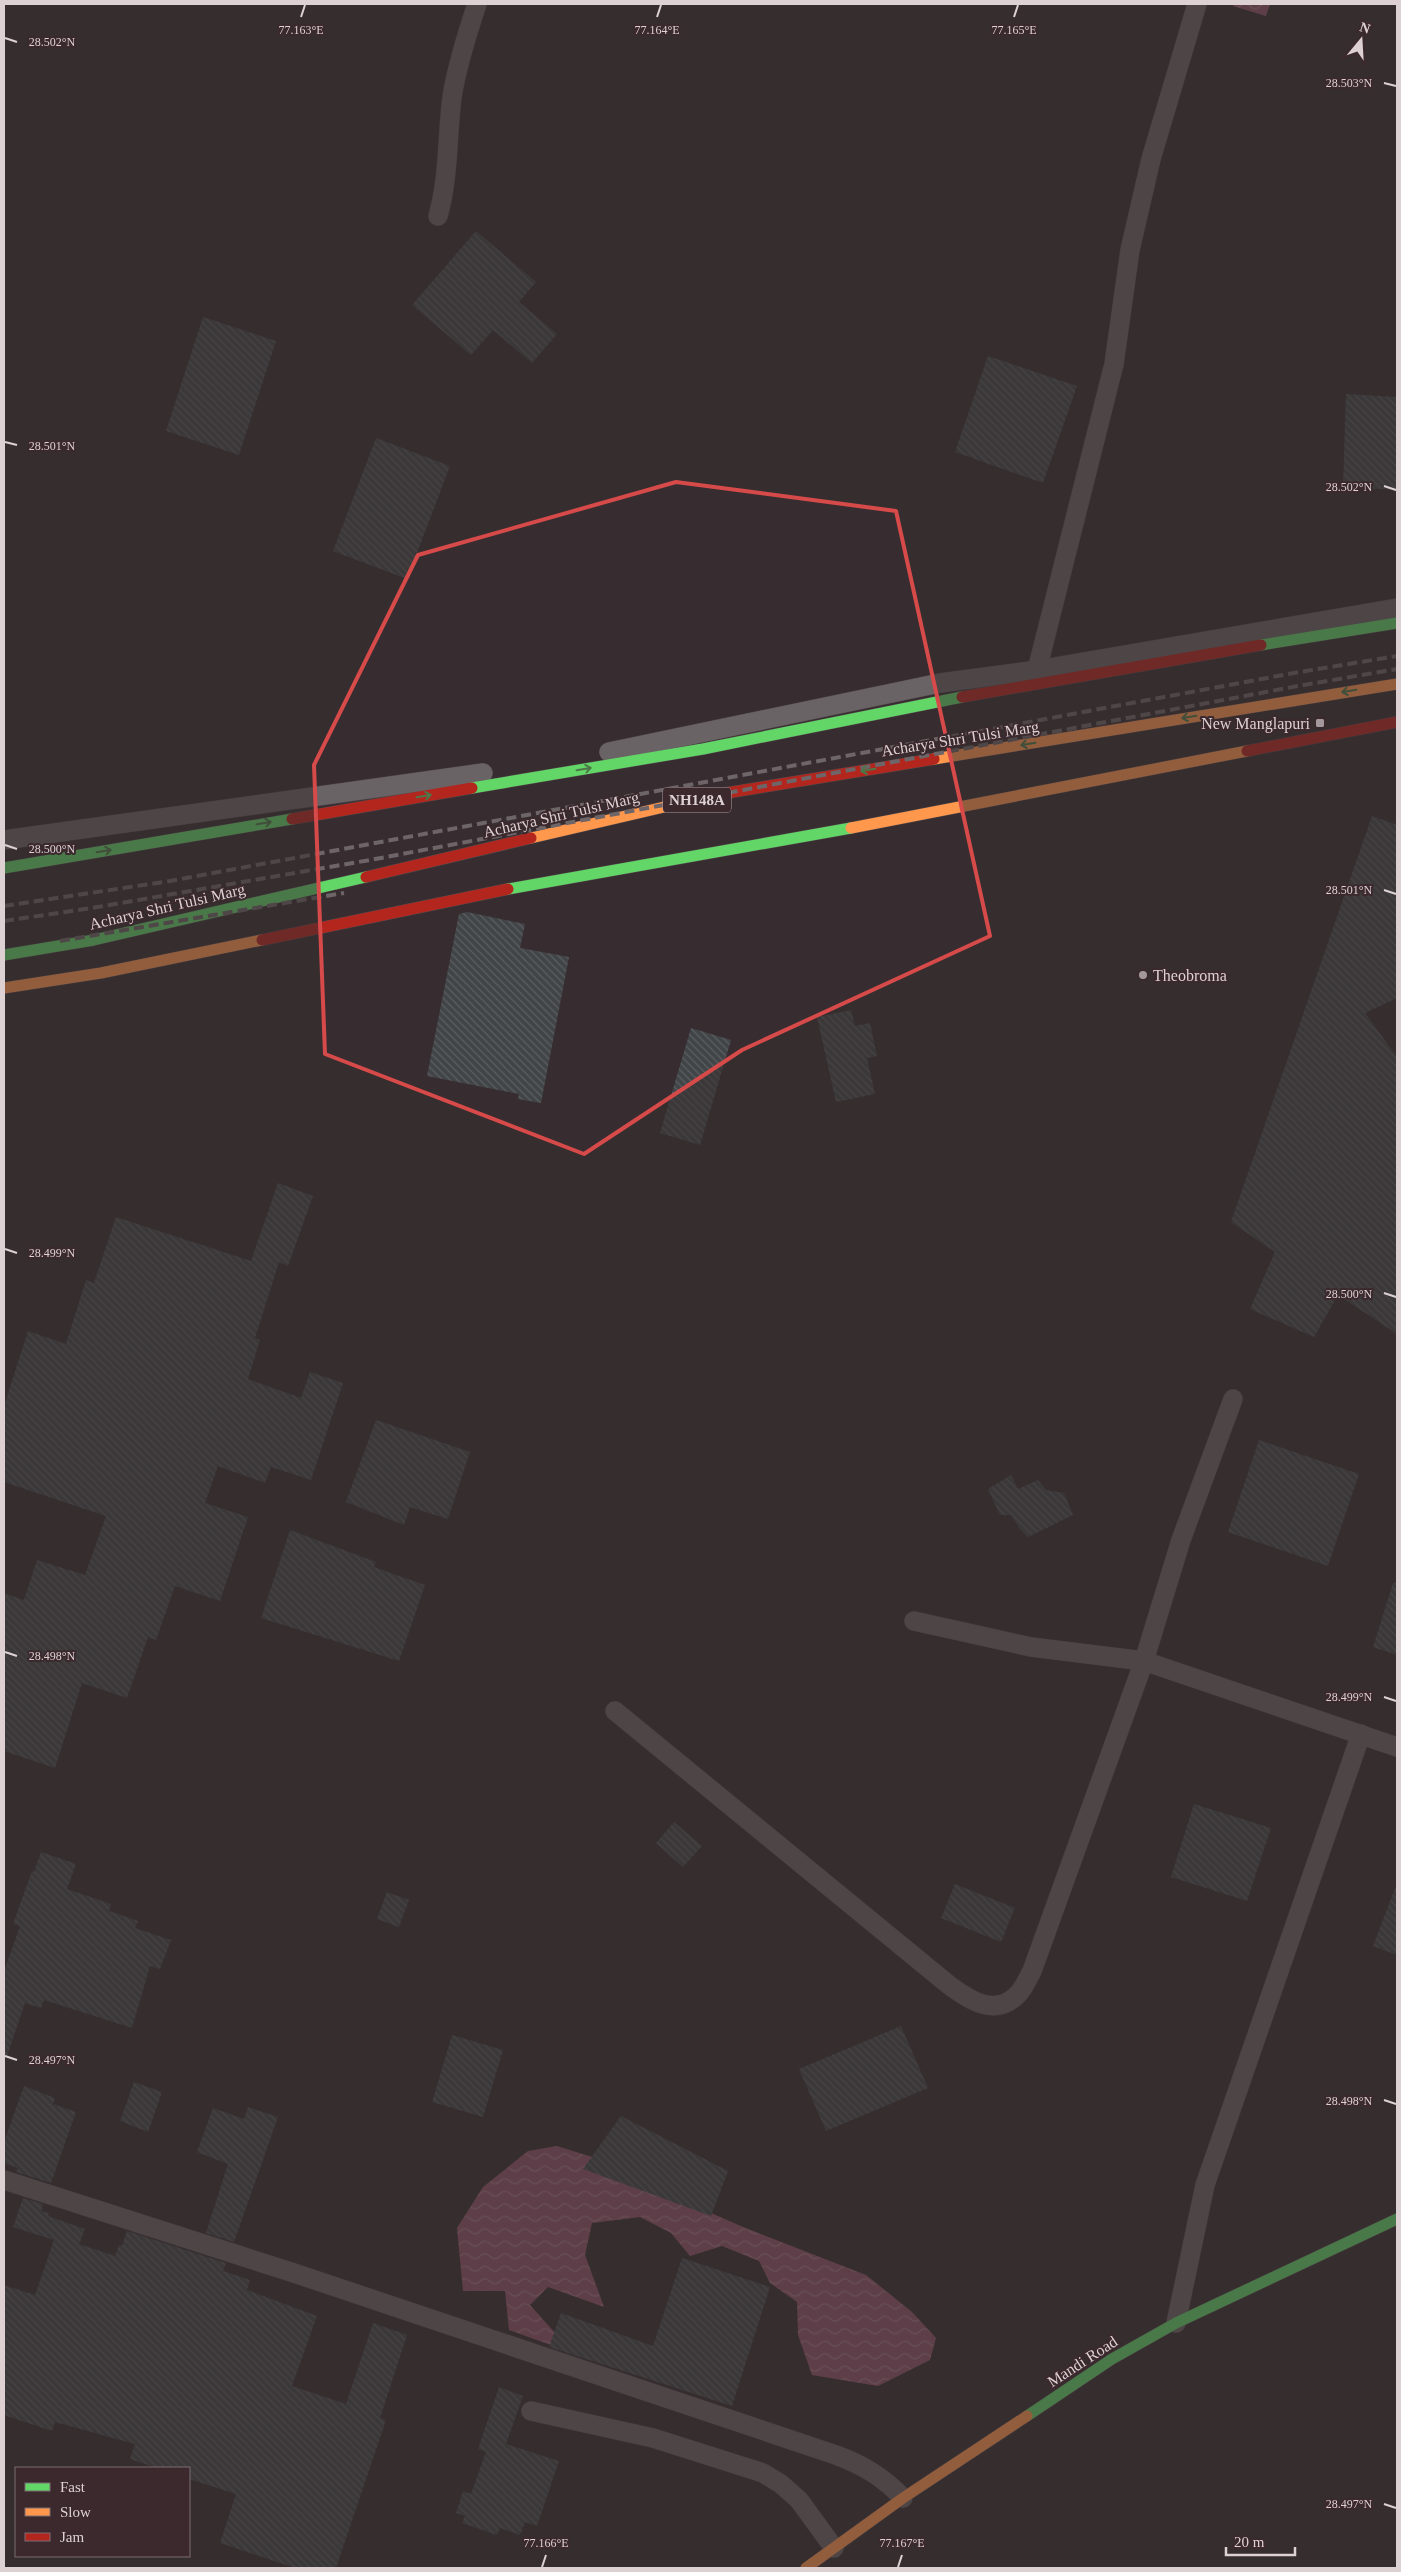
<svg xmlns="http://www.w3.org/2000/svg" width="1401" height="2572" font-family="Georgia,serif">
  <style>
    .water { fill: url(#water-waves) }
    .building { fill: url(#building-back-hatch) }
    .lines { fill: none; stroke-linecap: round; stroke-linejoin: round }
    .street-casing { stroke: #534a4d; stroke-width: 20 }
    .fast-casing { stroke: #534a4d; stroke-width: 12 }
    .slow-casing { stroke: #534a4d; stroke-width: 12 }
    .jam-casing { stroke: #534a4d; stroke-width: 12 }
    .street { stroke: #6a6365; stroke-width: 19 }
    .fast { stroke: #63d668; stroke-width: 11 }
    .slow { stroke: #ff974d; stroke-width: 11 }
    .jam { stroke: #b3261e; stroke-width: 11 }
    .rail { stroke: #6d6567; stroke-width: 4; stroke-dasharray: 10 5; stroke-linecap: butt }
    .oneway { stroke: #4d7748 }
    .marked { fill: none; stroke: #d74a4a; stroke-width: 4; stroke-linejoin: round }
    .ticks { fill: none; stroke: #ddd1d4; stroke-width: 2 }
    .poi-dot { fill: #a3989b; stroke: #3b292e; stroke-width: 2 }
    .labels { text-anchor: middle; stroke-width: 4; stroke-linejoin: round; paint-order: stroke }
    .shield { fill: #3b292e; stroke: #ac9fa2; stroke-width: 1 }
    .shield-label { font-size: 15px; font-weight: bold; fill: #ddd1d4 }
    .poi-label { font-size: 16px; fill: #ddd1d4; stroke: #3b292e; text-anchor: end }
    .street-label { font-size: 16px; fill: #ddd1d4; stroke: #3b292e }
    .ticks-label { font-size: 12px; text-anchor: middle; fill: #ddd1d4; stroke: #3b292e; stroke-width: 4; stroke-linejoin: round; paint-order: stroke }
  </style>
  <defs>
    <pattern id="water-waves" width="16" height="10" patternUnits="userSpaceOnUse" patternTransform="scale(1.25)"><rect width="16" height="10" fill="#8f5668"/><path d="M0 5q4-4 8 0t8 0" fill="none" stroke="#a37584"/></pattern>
    <pattern id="building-back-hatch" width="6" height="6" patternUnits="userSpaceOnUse" patternTransform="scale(1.25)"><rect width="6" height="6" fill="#414547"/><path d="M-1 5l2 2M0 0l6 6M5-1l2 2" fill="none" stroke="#5c5f61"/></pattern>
  </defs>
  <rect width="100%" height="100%" fill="#372d30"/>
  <path class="water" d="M 1234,4 L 1270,4 L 1266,16 L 1233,6 Z
    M 557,2146 L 595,2158 L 672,2196 L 743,2227 L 866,2275 L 912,2312 L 936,2338 L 930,2360 L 878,2386 L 812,2375 L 798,2335 L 797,2302 L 770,2283 L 759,2261 L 722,2246 L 690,2256 L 671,2233 L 640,2217 L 592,2223 L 585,2255 L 604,2307 L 548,2287 L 530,2305 L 556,2334 L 562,2349 L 509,2330 L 505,2291 L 463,2291 L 457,2228 L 483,2187 L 528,2151 Z"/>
  <path class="building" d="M 476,231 L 536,282 L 519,302 L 557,334 L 532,363 L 493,330 L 471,355 L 412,305 Z
    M 203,317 L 276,341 L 239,455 L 166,431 Z
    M 988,356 L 1077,386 L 1043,483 L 955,452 Z
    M 1346,394 L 1397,397 L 1397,490 L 1343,487 Z
    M 376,438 L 450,466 L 407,579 L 333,551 Z
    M 1372,816 L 1397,825 L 1397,998 L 1365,1013 L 1397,1057 L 1397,1334 L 1338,1295 L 1314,1337 L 1250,1309 L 1275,1252 L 1231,1222 Z
    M 467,912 L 525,924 L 520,948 L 569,957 L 541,1103 L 518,1099 L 519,1094 L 427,1076 L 459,914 Z
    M 851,1010 L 855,1026 L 870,1023 L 877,1056 L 867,1058 L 875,1094 L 836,1102 L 817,1017 Z
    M 691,1028 L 731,1040 L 700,1145 L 660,1133 Z
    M 278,1183 L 313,1196 L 288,1266 L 279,1262 L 255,1338 L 260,1340 L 248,1379 L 301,1398 L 310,1372 L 343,1383 L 311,1480 L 271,1467 L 265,1483 L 218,1466 L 205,1503 L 248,1517 L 220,1601 L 175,1586 L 156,1640 L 148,1637 L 127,1698 L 82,1683 L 55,1768 L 4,1751 L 4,1593 L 24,1600 L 37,1560 L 85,1575 L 106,1516 L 4,1482 L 4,1406 L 28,1331 L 66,1344 L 86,1280 L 94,1283 L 116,1217 L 251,1261 Z
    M 376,1420 L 470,1452 L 448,1519 L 410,1507 L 404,1525 L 346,1502 Z
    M 1259,1440 L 1359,1474 L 1328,1566 L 1228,1532 Z
    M 1011,1475 L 1018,1489 L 1038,1480 L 1046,1490 L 1064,1493 L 1073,1515 L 1028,1537 L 1020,1529 L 1011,1515 L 1000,1515 L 988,1489 Z
    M 290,1530 L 376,1562 L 374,1567 L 425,1585 L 399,1661 L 261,1618 Z
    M 1393,1583 L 1397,1583 L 1397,1655 L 1373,1647 Z
    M 1194,1804 L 1271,1828 L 1247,1901 L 1171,1877 Z
    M 674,1822 L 702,1846 L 683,1867 L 656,1843 Z
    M 41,1852 L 76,1864 L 67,1889 L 111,1904 L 109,1911 L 138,1921 L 135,1928 L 171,1940 L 160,1969 L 150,1966 L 132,2028 L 44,2000 L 41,2008 L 25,2003 L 7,2056 L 4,2055 L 4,1966 L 6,1966 L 20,1926 L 13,1924 L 32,1871 L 34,1872 Z
    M 955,1884 L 1015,1908 L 1001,1942 L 941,1918 Z
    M 1396,1886 L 1397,1886 L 1397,1955 L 1373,1946 Z
    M 387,1892 L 409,1900 L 399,1927 L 377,1919 Z
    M 901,2026 L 928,2088 L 826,2131 L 799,2069 Z
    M 452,2035 L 503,2050 L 483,2117 L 432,2102 Z
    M 134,2082 L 162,2092 L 148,2132 L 120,2121 Z
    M 24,2086 L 55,2098 L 53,2104 L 76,2112 L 51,2183 L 16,2172 L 18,2168 L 4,2163 L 4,2142 Z
    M 248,2107 L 278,2117 L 234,2242 L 206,2233 L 228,2164 L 197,2152 L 213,2108 L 244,2119 Z
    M 621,2116 L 728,2171 L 711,2216 L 583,2169 Z
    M 23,2198 L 43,2204 L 41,2211 L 49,2213 L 48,2216 L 85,2229 L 79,2244 L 115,2256 L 119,2245 L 122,2246 L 127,2231 L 226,2263 L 223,2271 L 250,2280 L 247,2290 L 317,2316 L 292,2386 L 346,2404 L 373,2323 L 407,2335 L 380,2418 L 386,2420 L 336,2568 L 295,2568 L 220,2543 L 236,2494 L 189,2479 L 189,2468 L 157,2468 L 130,2459 L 135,2444 L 55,2422 L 52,2431 L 4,2415 L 4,2285 L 35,2295 L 54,2240 L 13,2227 Z
    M 682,2258 L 770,2287 L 732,2406 L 549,2347 L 561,2313 L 653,2346 Z
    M 499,2387 L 523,2396 L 506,2444 L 559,2461 L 537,2526 L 525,2522 L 520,2535 L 500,2528 L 497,2535 L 462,2523 L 465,2516 L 456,2513 L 463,2491 L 471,2494 L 486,2452 L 478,2449 Z"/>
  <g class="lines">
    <defs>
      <path id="street" d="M 438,216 C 449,177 447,137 452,97 C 457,65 467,34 477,4
        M 1037,670 L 1114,364 L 1130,250 L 1151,159 L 1197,4
        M 609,752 L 940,683 L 1037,670 L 1397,608
        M 4,840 L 483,773
        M 914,1621 L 1031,1647 L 1144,1661 L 1397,1747
        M 615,1711 L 949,1985 C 969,2000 996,2018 1018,1994 C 1024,1988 1028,1978 1032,1971 L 1144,1661 L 1181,1540 L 1233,1399
        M 4,2180 L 294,2273 L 836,2455 C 863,2465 883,2477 903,2498
        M 1176,2323 L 1205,2185 L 1361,1734
        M 531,2411 L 653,2438 L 763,2473 L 781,2484 L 799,2500 L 834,2548"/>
      <path id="fast" d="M 1261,645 L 1397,623
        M 472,788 L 703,749 L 962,697
        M 4,868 L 292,819
        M 508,889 L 851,828
        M 4,955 L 94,940 L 366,877
        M 1027,2416 L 1112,2359 L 1176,2323 L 1397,2219"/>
      <path id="slow" d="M 934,759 L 1397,684
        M 851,828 L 1247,751
        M 531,838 L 720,794
        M 4,988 L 101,973 L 262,940
        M 806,2568 L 903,2498 L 1027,2416"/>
      <path id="jam" d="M 962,697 L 1261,645
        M 1247,751 L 1397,722
        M 720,794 L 934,759
        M 292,819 L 472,788
        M 366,877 L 531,838
        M 262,940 L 508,889"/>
    </defs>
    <use href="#street" class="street-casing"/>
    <use href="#fast" class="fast-casing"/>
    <use href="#slow" class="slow-casing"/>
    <use href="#jam" class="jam-casing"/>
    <use href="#street" class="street"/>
    <use href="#fast" class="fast"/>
    <use href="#slow" class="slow"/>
    <use href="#jam" class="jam"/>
    <path class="rail" d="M 4,906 L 170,881 L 1294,673 L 1397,656
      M 4,921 L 92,908 L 370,860 L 1298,686 L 1397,669
      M 60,941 L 344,893"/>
  </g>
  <defs><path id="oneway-shaft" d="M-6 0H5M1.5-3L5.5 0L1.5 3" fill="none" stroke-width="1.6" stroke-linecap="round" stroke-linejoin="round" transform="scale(1.25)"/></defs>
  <g class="oneway">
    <use href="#oneway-shaft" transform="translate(1349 691) rotate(171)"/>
    <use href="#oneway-shaft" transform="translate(1189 717) rotate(171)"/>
    <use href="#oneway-shaft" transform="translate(1028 744) rotate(171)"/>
    <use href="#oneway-shaft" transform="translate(584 769) rotate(-10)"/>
    <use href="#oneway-shaft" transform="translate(868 770) rotate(171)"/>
    <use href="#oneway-shaft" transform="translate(424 796) rotate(-10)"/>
    <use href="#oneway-shaft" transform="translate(264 823) rotate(-10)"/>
    <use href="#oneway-shaft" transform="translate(104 851) rotate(-10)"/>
  </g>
  <path d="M0 0H1401V2572H0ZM 676,482 L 896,511 L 990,936 L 742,1050 L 584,1154 L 325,1054 L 314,765 L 418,555 Z" fill="#372d30" fill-opacity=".55" fill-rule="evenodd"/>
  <path class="marked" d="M 676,482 L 896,511 L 990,936 L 742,1050 L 584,1154 L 325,1054 L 314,765 L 418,555 Z"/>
  <path class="ticks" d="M 301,17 L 305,5M 657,17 L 661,5M 1014,17 L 1018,5M 5,38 L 17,42M 1384,83 L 1396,86M 5,442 L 17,445M 1384,486 L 1396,490M 5,845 L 17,849M 1384,890 L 1396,894M 5,1249 L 17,1253M 1384,1293 L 1396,1297M 5,1652 L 17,1656M 1384,1697 L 1396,1701M 5,2056 L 17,2060M 1384,2100 L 1396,2104M 1384,2504 L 1396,2508M 542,2567 L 546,2555M 898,2567 L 902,2555"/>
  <g class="poi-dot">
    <rect x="1315" y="718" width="10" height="10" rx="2.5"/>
    <circle cx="1143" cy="975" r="5"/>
  </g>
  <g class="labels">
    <rect class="shield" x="663" y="787.5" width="68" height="25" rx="4"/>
    <g class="shield-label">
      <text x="697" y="805">NH148A</text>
    </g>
    <g class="poi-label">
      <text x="1310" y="729">New Manglapuri</text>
      <text x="1153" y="981" text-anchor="start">Theobroma</text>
    </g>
    <g class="street-label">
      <text transform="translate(960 738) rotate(-9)" y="6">Acharya Shri Tulsi Marg</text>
      <text transform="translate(561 814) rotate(-13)" y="6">Acharya Shri Tulsi Marg</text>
      <text transform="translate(167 906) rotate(-13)" y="6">Acharya Shri Tulsi Marg</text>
      <text transform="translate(1082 2361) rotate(-33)" y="6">Mandi Road</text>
    </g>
  </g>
  <g class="ticks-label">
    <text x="301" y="34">77.163°E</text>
    <text x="657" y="34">77.164°E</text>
    <text x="1014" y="34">77.165°E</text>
    <text x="52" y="46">28.502°N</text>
    <text x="1349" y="87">28.503°N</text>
    <text x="52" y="450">28.501°N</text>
    <text x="1349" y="491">28.502°N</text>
    <text x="52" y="853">28.500°N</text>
    <text x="1349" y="894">28.501°N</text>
    <text x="52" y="1257">28.499°N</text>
    <text x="1349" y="1298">28.500°N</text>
    <text x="52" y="1660">28.498°N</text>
    <text x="1349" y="1701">28.499°N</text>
    <text x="52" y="2064">28.497°N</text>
    <text x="1349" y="2105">28.498°N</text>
    <text x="1349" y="2508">28.497°N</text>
    <text x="546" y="2547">77.166°E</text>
    <text x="902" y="2547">77.167°E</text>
  </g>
  <rect width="1401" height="2572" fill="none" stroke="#ddd1d4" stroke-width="10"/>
  <rect x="15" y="2467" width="175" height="90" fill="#3b292e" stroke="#7c6c70"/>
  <rect x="25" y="2483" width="25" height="8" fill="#63d668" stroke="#7c6c70"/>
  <text x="60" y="2492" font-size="15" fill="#ddd1d4">Fast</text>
  <rect x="25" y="2508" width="25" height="8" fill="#ff974d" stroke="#7c6c70"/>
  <text x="60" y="2517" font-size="15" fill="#ddd1d4">Slow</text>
  <rect x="25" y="2533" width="25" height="8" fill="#b3261e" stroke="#7c6c70"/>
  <text x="60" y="2542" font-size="15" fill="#ddd1d4">Jam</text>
  <g transform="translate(1361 40) rotate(18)" stroke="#3b292e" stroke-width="4" paint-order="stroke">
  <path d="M0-4L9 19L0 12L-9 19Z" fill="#ddd1d4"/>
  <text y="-8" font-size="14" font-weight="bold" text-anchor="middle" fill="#ddd1d4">N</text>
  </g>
  <path d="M1226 2547v8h69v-8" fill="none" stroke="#ddd1d4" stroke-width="2.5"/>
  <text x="1234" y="2547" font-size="15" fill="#ddd1d4" stroke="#3b292e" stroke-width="4" paint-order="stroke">20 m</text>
</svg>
